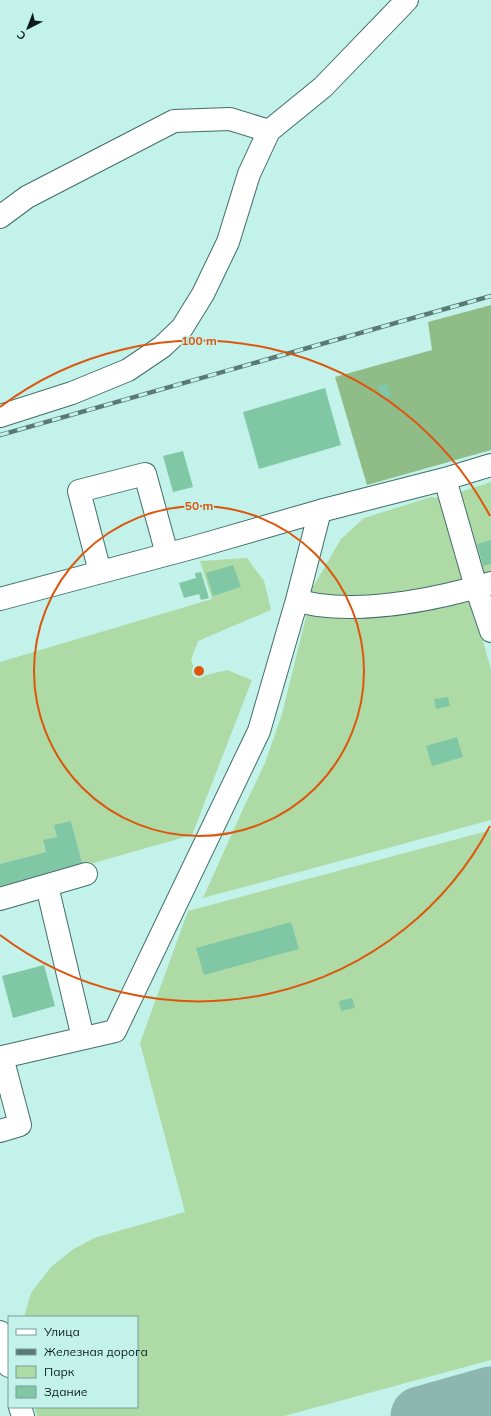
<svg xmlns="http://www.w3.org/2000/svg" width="491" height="1416" font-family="Mulish,sans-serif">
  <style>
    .green { fill: #aedba5 }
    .forest { fill: #90bc87 }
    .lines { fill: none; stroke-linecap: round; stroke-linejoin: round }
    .taxiway { stroke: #8eb6b0; stroke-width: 59 }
    .building { fill: #80c7a5 }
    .minor-casing { stroke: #426e68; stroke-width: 24 }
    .minor { stroke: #fff; stroke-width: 22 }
    .rail-casing { stroke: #5a7975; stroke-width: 4.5 }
    .rail { stroke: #c2f2ea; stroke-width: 3; stroke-dasharray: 9; stroke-linecap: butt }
    .ring { fill: none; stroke: #dd560d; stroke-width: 2 }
    .centre { fill: #dd560d; stroke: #c2f2ea; stroke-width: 2 }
    .ring-label { font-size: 12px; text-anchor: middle; font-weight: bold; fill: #dd560d; stroke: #c2f2ea; stroke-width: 3; stroke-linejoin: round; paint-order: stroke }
  </style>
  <rect width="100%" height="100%" fill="#c2f2ea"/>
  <path class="green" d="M 491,482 L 491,571 L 483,574 L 460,492 Z
    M 431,497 L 439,498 L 466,581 L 398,596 L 337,598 L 310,592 L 341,539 L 364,518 Z
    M 247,558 L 264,581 L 271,610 L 198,641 L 191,660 L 198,677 L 227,670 L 252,680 L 192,835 L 83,866 L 71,821 L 57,837 L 43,841 L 46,852 L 0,864 L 0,662 L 212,599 L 200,561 Z
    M 471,597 L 491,670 L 491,820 L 203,898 L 243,809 L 265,763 L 282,714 L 308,609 Z
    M 491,830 L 491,1360 L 284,1416 L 37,1416 L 35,1407 L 137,1407 L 137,1317 L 24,1317 L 31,1293 L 51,1267 L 72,1250 L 94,1238 L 185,1212 L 140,1043 L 188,911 Z"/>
  <path class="forest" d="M 491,305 L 491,450 L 367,485 L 335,377 L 432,350 L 428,322 Z"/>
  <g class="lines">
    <path class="taxiway" d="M 420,1416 L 491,1396"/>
  </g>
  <path class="building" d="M 387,383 L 391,397 L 382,399 L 378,385 Z
    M 325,388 L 341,445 L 259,469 L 243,412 Z
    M 183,451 L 193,487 L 173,492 L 163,456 Z
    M 491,540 L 491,564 L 483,566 L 477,544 Z
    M 233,565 L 241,587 L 213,596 L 206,573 Z
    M 201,572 L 209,598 L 201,600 L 199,594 L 184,598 L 179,583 L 196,578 L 195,573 Z
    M 448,697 L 450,706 L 436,709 L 434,699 Z
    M 457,737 L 463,757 L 432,766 L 426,746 Z
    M 71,821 L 83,866 L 0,888 L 0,864 L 46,852 L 43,840 L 57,837 L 54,825 Z
    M 291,922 L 299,949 L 204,975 L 196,948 Z
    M 44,965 L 55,1006 L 13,1018 L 2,976 Z
    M 352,998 L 355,1008 L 341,1011 L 339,1001 Z"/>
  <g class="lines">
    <defs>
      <path id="minor" d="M 0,217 L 27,197 L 174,121 L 230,119 L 269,131 L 323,87 L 407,0
        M 0,416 L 72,393 L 128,370 L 162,347 L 182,328 L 203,294 L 228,242 L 249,174 L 269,131
        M 445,479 L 476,587 L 491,631
        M 100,572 L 79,491 L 145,474 L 167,554
        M 0,599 L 195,547 L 320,511 L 445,479 L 491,465
        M 297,600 C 303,602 311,604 318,605 C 372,612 438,599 491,583
        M 47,886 L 83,1038
        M 0,899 L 86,874
        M 0,1131 L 20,1125 L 2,1057 L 115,1031 L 259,731 L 297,600 L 320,511
        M 0,1332 L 9,1366
        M 20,1407 L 23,1416"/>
    </defs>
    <use href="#minor" class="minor-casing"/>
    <use href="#minor" class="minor"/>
    <defs>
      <path id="rail" d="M 0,435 L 491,296"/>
    </defs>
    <use href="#rail" class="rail-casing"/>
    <use href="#rail" class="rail"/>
  </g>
  <g class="ring">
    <circle cx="199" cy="671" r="165"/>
    <path d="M490 826A330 330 0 0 1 0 935M0 407A330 330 0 0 1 490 516"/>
  </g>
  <circle cx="199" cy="671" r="6" class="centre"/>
  <g class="ring-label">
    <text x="199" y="345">100 m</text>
    <text x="199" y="510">50 m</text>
  </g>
  <rect x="8" y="1316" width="130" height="92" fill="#c2f2ea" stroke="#799d97"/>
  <rect x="16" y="1329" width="20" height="6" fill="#ffffff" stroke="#799d97"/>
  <text x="44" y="1336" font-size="12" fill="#0b1d1b">Улица</text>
  <rect x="16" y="1349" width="20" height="6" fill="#5a7975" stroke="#799d97"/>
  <text x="44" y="1356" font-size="12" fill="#0b1d1b">Железная дорога</text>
  <rect x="16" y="1366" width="20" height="12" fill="#aedba5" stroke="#799d97"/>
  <text x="44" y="1376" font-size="12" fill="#0b1d1b">Парк</text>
  <rect x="16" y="1386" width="20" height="12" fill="#80c7a5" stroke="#799d97"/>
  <text x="44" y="1396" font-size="12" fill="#0b1d1b">Здание</text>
  <g transform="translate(28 28) rotate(222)" stroke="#c2f2ea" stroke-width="3" paint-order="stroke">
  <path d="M0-3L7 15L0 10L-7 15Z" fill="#0b1d1b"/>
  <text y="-6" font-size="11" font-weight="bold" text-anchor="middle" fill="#0b1d1b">С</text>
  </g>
</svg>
